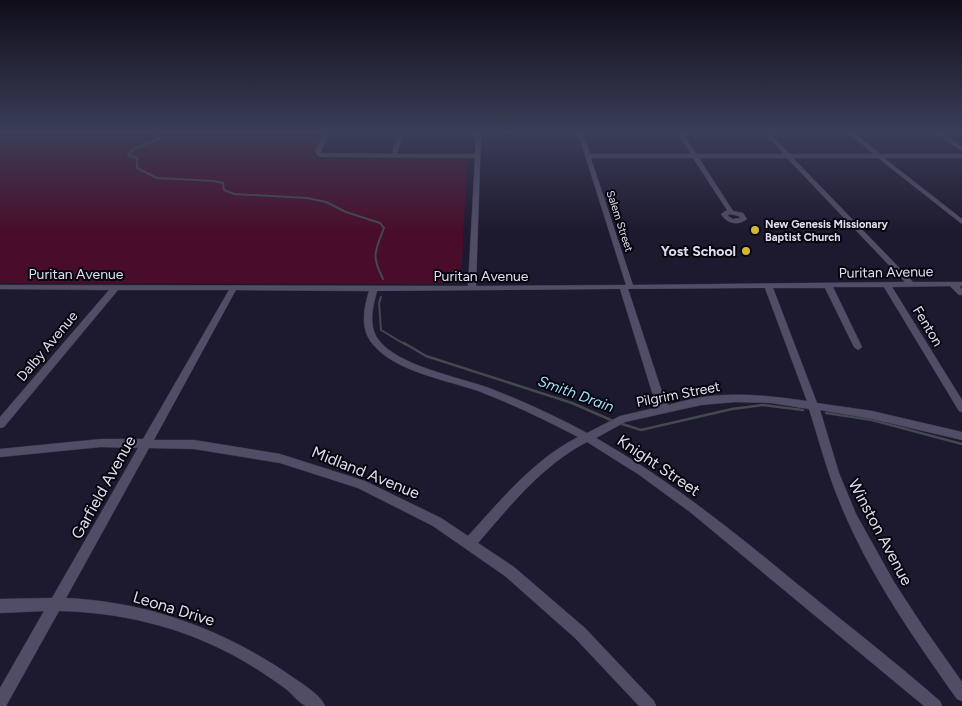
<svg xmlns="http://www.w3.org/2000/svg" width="962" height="706" font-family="Figtree,sans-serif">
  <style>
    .green { fill: #4a0d29 }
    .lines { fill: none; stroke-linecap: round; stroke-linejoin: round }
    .stream-far1 { stroke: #44484f; stroke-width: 2 }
    .stream { stroke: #44484f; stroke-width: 2.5 }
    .street-casing { stroke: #383446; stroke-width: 1 }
    .street { fill: #524d67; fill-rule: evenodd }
    .poi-dot { fill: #d4b635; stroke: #07060f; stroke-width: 2 }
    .labels { text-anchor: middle; stroke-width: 4; stroke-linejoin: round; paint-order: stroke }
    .far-street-label { font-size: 11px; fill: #e0deee; stroke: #07060f }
    .far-poi-label { font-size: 11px; font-weight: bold; fill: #e0deee; stroke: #07060f; text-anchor: start }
    .poi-label { font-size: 14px; font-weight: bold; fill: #e0deee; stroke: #07060f; text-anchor: end }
    .street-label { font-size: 14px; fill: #e0deee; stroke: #07060f }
    .water-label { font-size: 15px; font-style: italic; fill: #9cdefb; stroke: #07060f }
    .near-street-label { font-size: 16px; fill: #e0deee; stroke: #07060f }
  </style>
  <rect width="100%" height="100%" fill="#1d192f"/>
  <path class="green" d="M 0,133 L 324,133 L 312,154 L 314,157 L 322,159 L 467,159 L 461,284 L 0,283 Z"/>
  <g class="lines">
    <path class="stream-far1" d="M 155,133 L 156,138 L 159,139 L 133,149 L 128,155 L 137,158 L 137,168 L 157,178 L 214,181 L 223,183 L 224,190 L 234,194 L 307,198 L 326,202 L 346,212 L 380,223 L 384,228 C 375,252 371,255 383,279
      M 381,297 L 379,303 L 381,330 L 406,345"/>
    <path class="stream" d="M 404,343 L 426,356 L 572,403 L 613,421
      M 826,413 L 872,420 L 962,444
      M 619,423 L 641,430 L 732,409 L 763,405 L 803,410"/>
    <defs>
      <path id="street" d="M 324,133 L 329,133 L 321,151 L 322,153 L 392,154 L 398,133 L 403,133 L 397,154 L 475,154 L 476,133 L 481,133 L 476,286 L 626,285 L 578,133 L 583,133 L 590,154 L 691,154 L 678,133 L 683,133 L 696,154 L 784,154 L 764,133 L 769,133 L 790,154 L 874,154 L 848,133 L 854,133 L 880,154 L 962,154 L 962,158 L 884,158 L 962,219 L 962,224 L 878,158 L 793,158 L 913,282 L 962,282 L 962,286 L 959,286 L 962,289 L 962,295 L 959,295 L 950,286 L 892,287 L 962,400 L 962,412 L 959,411 L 884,287 L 833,287 L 862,347 L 858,350 L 854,347 L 825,288 L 773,288 L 817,403 L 872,411 L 962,432 L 962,440 L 872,419 L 820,410 L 839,473 L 856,514 L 894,582 L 922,625 L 962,682 L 962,701 L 957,699 C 913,637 869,574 840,503 C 827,472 819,440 809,409 L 771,403 L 735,402 L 701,405 L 625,422 L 596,438 C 668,479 732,530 796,583 C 844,622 893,660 940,701 L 942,706 L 924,706 L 690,512 L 638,474 L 587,442 C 542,465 510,506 478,543 L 514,567 L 585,628 L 654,701 L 656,706 L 639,706 L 575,638 L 505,576 L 433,526 L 358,488 L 280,463 L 194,449 L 149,448 L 66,598 C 148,602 223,629 291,676 C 301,683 321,695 325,706 C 320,706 311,706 306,706 C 300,704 291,693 286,689 C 268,676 250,664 231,654 C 178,626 118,612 59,611 L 6,706 L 0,706 L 0,688 L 44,611 L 0,613 L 0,599 L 52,598 L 138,448 L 101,447 L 0,457 L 0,449 L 101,439 L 143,439 L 229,290 L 118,290 L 4,427 L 0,428 L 0,417 L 109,290 L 0,289 L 0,285 L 468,286 L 475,158 L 320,157 L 318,156 L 315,151 ZM 591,158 L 693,158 L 727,210 L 721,214 C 727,224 738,226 747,219 L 743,213 L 733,211 L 699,158 L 787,158 L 905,282 L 633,285 ZM 729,214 L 739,216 L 740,218 L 733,219 L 728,216 ZM 765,288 L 807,401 C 772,396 737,392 702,397 C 690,399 679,402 668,405 L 662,392 L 628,289 ZM 620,289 L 652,392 L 659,407 L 620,416 L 587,433 C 555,416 523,401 489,388 C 459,377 397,366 378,339 C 368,325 373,306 377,291 ZM 236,290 L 369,291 C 364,308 360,327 371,342 C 393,372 448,380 481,392 C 514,405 546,420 578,437 C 533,460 501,500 468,536 L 441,518 L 365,481 L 280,454 L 194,440 L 154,440 Z
        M 936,133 L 942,133 L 962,147 L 962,151 Z"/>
    </defs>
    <use href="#street" class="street-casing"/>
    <use href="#street" class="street"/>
  </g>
  <linearGradient id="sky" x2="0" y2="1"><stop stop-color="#100e1a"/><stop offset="0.57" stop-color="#3a3e58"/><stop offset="1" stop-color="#3a3e58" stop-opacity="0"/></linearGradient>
  <rect width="962" height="232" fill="url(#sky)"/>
  <g class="poi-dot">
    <circle cx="755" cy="230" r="5"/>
    <circle cx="746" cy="251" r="5"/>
  </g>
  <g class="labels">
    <g class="far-street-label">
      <text transform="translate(620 221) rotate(72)" y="4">Salem Street</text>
    </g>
    <g class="far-poi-label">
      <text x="765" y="228">New Genesis Missionary<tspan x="765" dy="13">Baptist Church</tspan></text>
    </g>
    <g class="poi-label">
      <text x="736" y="256">Yost School</text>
    </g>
    <g class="street-label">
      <text transform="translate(886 272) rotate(-1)" y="5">Puritan Avenue</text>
      <text x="76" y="279">Puritan Avenue</text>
      <text x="481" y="281">Puritan Avenue</text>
      <text transform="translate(928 326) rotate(59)" y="5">Fenton</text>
      <text transform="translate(47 346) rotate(-50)" y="5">Dalby Avenue</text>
      <text transform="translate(678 394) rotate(-11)" y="5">Pilgrim Street</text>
    </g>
    <g class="water-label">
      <text transform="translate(576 394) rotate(20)" y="5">Smith Drain</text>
    </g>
    <g class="near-street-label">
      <text transform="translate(659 465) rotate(34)" y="6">Knight Street</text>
      <text transform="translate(366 472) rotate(22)" y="6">Midland Avenue</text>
      <text transform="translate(103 487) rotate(-61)" y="6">Garfield Avenue</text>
      <text transform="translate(881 532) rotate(62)" y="6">Winston Avenue</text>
      <text transform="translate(174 608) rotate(17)" y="6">Leona Drive</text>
    </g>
  </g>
</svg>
